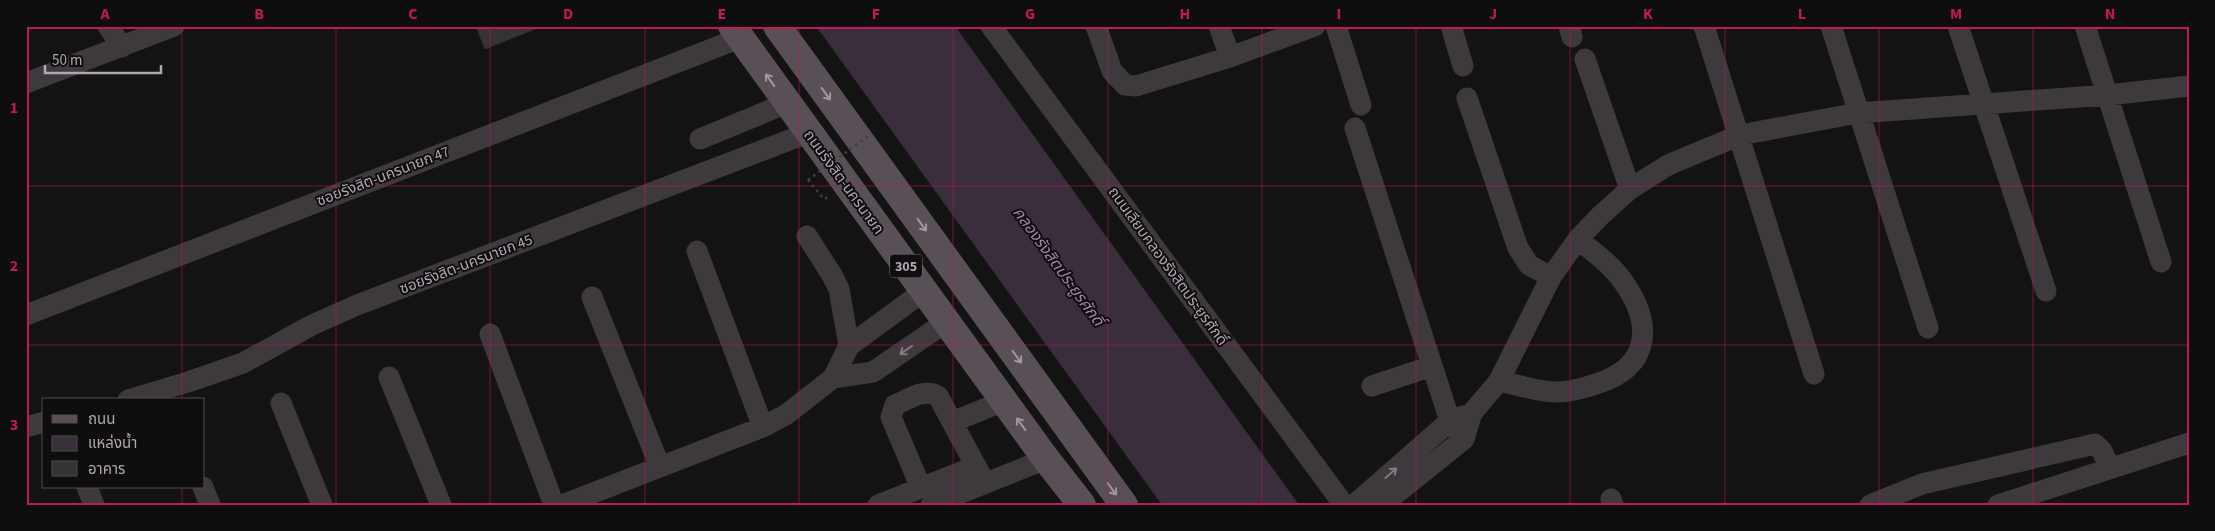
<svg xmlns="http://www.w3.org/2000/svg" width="2215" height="531" font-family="'Source Sans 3','Noto Sans Thai',sans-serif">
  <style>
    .water { fill: #3a2d3c }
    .building { fill: #363335; stroke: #302d2f }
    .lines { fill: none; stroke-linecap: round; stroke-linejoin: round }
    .path { stroke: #453e44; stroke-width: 2.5; stroke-dasharray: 2.5 4; stroke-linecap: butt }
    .minor { stroke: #3e393d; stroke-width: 21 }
    .major { stroke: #585056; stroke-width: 28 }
    .path-bridge { stroke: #453e44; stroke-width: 2.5; stroke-dasharray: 2.5 4; stroke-linecap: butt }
    .oneway { stroke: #a294a0 }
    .oneway2 { stroke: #857a83 }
    .grid { fill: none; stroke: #c2185b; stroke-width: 1; stroke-opacity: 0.55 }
    .labels { text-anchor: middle; stroke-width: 4; stroke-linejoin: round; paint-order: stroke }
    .shield { fill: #0f0e0f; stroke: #827881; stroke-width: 1 }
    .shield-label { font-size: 14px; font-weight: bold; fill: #b4a5b2 }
    .street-label { font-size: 15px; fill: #b4a5b2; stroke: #0f0e0f }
    .water-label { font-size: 16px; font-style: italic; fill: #a77ead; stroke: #0f0e0f }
    .neatline { fill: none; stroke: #c2185b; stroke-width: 2 }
    .grid-label { font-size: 16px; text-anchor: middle; font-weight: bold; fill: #c2185b }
  </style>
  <rect width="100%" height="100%" fill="#141314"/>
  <path class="water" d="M 816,26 L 955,26 L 1299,505 L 1162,505 Z"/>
  <path class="building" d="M 476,26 L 540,26 L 540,27 L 485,49 Z"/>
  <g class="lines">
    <path class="path" d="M 808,180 L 824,199 L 829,197"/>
    <path class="minor" d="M 108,26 L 122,47
      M 991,26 L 1344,505
      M 1096,26 L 1112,71 L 1125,85 L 1136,86 L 1230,57 L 1315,26
      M 1219,26 L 1230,57
      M 1336,26 L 1361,105
      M 1451,26 L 1463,66
      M 1569,26 L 1572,37
      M 1704,26 L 1814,374
      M 1831,26 L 1928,328
      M 1958,26 L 2046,291
      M 2085,26 L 2161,262
      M 1585,59 L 1630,189
      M 26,83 L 174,26
      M 1467,98 L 1518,248 L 1529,265 L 1551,277
      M 1355,128 L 1450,421 L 1464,439
      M 700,139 L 787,103
      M 807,236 L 832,275 L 839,289 L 849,346
      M 697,251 L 763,427
      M 592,297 L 660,467
      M 26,315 L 740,38
      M 490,334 L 554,505
      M 389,377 L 441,505
      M 833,378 L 873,372 L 946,322
      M 1499,381 C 1518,385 1539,392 1558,392 C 1571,392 1584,388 1596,384 C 1651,367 1654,324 1622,280 C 1611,264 1593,252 1578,239
      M 1372,386 L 1432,366
      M 128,400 L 188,382 L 243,363 L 312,325 L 357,305 L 808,133
      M 281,403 L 322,505
      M 952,422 L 1004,401
      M 26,427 L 44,422
      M 87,487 L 94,505
      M 203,487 L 210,505
      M 921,488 L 891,417 L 895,405 C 909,399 924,388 938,396 L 985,483
      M 1611,499 L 1613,505
      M 562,505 L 763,427 L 787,414 L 833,378 L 849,346 L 924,291
      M 878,505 L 976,466
      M 931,505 L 1046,459
      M 1354,505 L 1450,421 L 1463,416
      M 1382,505 L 1464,439 L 1472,413 L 1499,381 L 1551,277 L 1578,239 L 1600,216 L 1630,189 L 1668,165 L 1740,135 L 1858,113 L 2108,95 L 2189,86
      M 1870,505 L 1922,484 L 2095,444 L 2102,451 L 2110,468
      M 1998,505 L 2189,443"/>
    <path class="major" d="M 732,26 L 1046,459 L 1082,505
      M 777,26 L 1124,505"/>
    <path class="path-bridge" d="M 808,180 L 871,134"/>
  </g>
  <defs><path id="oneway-shaft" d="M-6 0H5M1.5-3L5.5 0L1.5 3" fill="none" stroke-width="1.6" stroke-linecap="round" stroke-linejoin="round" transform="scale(1.25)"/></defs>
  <g class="oneway">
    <use href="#oneway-shaft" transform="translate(770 80) rotate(-126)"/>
    <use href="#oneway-shaft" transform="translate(826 94) rotate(54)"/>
    <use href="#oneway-shaft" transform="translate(922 225) rotate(54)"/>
    <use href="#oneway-shaft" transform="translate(1017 357) rotate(54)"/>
    <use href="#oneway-shaft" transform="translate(1021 424) rotate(-126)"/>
    <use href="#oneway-shaft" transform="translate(1112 489) rotate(54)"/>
  </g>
  <g class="oneway2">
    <use href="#oneway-shaft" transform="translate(906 350) rotate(145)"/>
    <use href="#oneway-shaft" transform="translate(1391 473) rotate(-41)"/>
  </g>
  <path class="grid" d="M 182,26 L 182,400M 336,26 L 336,505M 490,26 L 490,505M 645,26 L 645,505M 799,26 L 799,505M 953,26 L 953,505M 1108,26 L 1108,505M 1262,26 L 1262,505M 1416,26 L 1416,505M 1570,26 L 1570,505M 1725,26 L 1725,505M 1879,26 L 1879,505M 2033,26 L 2033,505M 26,186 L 2189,186M 26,345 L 2189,345M 182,487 L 182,505"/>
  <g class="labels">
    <rect class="shield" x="890" y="254.5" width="32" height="23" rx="4"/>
    <g class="shield-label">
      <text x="906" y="271">305</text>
    </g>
    <g class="street-label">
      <text transform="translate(383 176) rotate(-21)" y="5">ซอยรังสิต-นครนายก 47</text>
      <text transform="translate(844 182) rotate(54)" y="5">ถนนรังสิต-นครนายก</text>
      <text transform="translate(466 264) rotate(-21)" y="5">ซอยรังสิต-นครนายก 45</text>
      <text transform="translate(1168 266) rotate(54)" y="5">ถนนเลียบคลองรังสิตประยูรศักดิ์</text>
    </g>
    <g class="water-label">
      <text transform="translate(1059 266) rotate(54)" y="6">คลองรังสิตประยูรศักดิ์</text>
    </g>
  </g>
  <rect width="2215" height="531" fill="none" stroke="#0f0e0f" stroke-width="55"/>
  <rect x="42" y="398" width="162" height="90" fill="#0f0e0f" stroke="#514a50"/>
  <rect x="52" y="415" width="25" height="8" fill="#585056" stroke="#514a50"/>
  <text x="88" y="424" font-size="15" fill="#b4a5b2">ถนน</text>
  <rect x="52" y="436" width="25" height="15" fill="#3a2d3c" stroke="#514a50"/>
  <text x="88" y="448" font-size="15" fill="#b4a5b2">แหล่งน้ำ</text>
  <rect x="52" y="461" width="25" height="15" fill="#363335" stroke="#514a50"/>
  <text x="88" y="474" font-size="15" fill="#b4a5b2">อาคาร</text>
  <path d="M45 65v8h116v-8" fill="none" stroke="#b4a5b2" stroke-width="2.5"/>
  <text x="52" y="65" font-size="15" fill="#b4a5b2" stroke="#0f0e0f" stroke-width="4" paint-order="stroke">50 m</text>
  <rect x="28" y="28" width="2160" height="476" class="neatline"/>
  <g class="grid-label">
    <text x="105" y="19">A</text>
    <text x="259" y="19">B</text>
    <text x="413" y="19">C</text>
    <text x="568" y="19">D</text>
    <text x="722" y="19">E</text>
    <text x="876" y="19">F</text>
    <text x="1030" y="19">G</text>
    <text x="1185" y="19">H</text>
    <text x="1339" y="19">I</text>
    <text x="1493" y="19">J</text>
    <text x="1648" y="19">K</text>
    <text x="1802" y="19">L</text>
    <text x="1956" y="19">M</text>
    <text x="2110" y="19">N</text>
    <text x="14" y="113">1</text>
    <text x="14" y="271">2</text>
    <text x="14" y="430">3</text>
  </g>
</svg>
